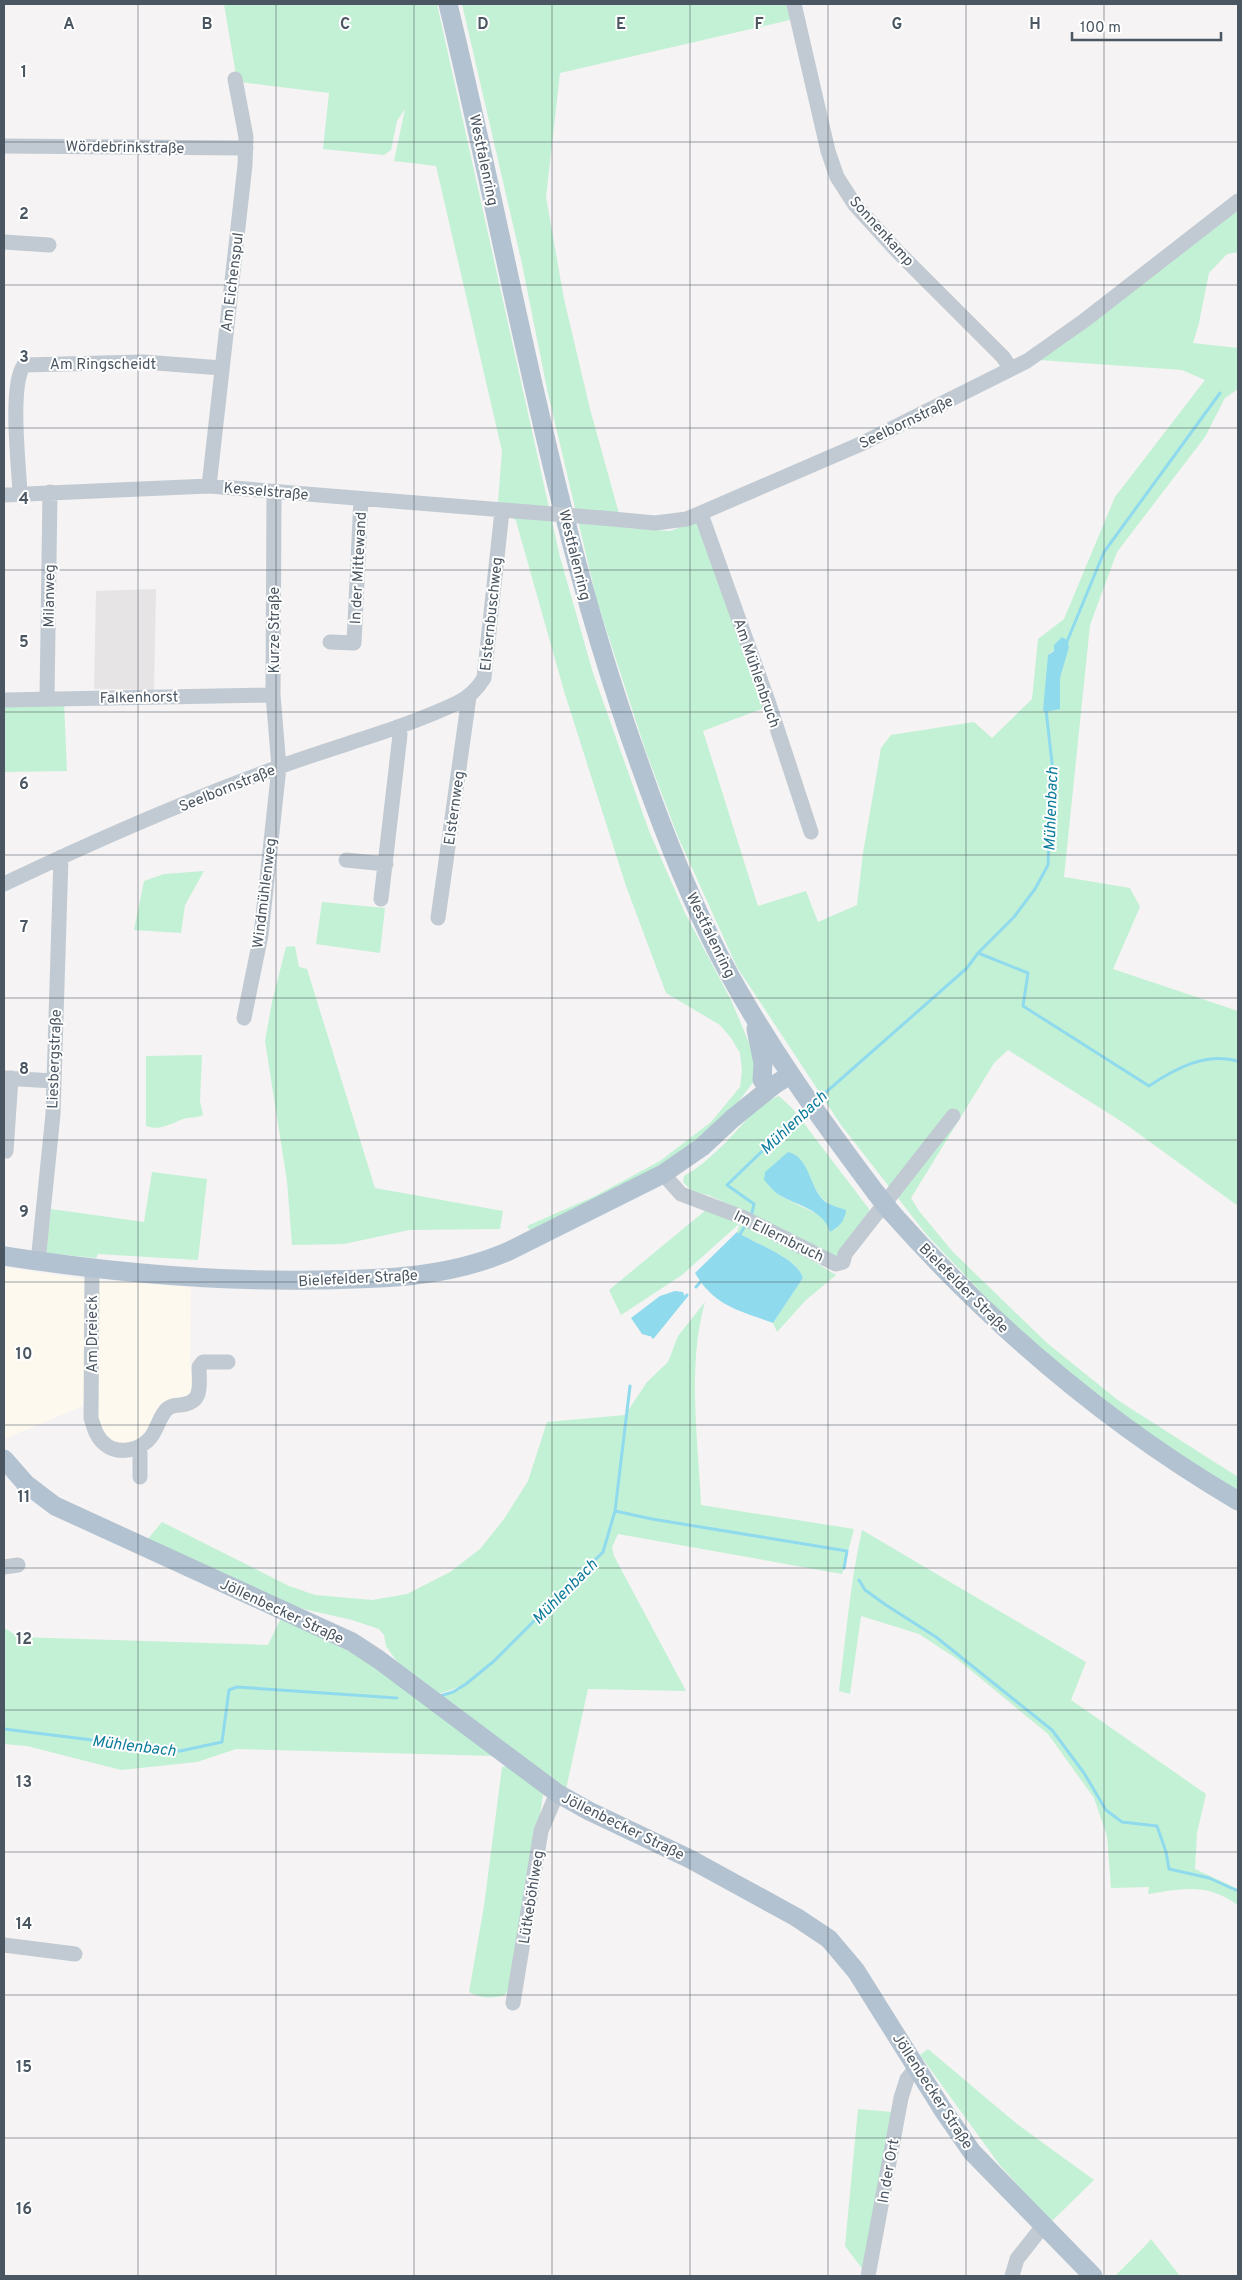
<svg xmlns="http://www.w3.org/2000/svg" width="1242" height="2280" font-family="Overpass,sans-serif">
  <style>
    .commercial { fill: #fdf9ef }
    .education { fill: #e6e4e5 }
    .green { fill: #c3f1d5; fill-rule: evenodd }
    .water { fill: #90daee }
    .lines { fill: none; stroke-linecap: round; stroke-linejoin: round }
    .stream { stroke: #90daee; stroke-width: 3 }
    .minor { stroke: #c1cad2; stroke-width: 15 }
    .major { stroke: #b3c2d1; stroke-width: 19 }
    .minor-bridge { stroke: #c1cad2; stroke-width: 15 }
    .major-bridge { stroke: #b3c2d1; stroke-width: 19 }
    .grid { fill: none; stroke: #4a5661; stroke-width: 1; stroke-opacity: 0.55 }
    .labels { text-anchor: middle; stroke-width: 4; stroke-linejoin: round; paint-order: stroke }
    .street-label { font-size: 15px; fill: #4a5661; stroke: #fff }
    .water-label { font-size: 16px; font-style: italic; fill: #0c7c9b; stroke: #fff }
    .grid-label { font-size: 16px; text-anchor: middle; font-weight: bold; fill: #4a5661; stroke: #fff; stroke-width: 4; stroke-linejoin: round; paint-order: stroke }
  </style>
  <rect width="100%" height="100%" fill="#f5f3f3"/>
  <path class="commercial" d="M 4,1267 L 82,1279 L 191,1287 L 190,1366 L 193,1367 L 194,1392 L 138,1443 L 112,1444 L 104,1438 L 88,1404 L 4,1439 Z"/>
  <path class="education" d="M 156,589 L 154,690 L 94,689 L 96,591 Z"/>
  <path class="green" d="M 224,4 L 437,4 L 560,557 L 593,673 L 649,831 L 685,913 L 731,1000 L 755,1057 L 754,1081 L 733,1109 L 704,1138 L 655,1173 L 532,1233 L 527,1226 L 593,1197 L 660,1161 L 711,1122 L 740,1087 L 742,1070 L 740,1053 L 731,1038 L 720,1025 L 666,993 L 626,886 L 564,691 L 516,521 L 498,502 L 502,451 L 436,166 L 394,161 L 405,109 L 397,121 L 391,150 L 384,155 L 323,149 L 329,93 L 239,82 L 236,75 Z
    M 462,4 L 800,4 L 794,19 L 560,73 L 546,197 L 564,299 L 590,409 L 618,510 L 626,528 L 670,531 L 692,523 L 699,525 L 764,708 L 703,731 L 758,906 L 806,891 L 818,922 L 857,905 L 863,853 L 881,748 L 891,735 L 974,722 L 992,738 L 1032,699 L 1038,639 L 1064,619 L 1115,497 L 1205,380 L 1182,370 L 1039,360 L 1238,207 L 1238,252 L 1227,254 L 1209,273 L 1199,323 L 1193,343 L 1238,348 L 1238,389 L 1225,398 L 1205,437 L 1117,552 L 1090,625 L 1064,877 L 1130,888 L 1140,907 L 1113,969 L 1238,1011 L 1238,1206 L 1124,1123 L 1008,1050 L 994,1063 L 911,1198 L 919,1211 L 953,1252 L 1047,1343 L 1119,1401 L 1238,1477 L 1238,1491 L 1181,1456 L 1085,1387 L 998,1310 L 926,1234 L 841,1125 L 737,967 L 678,837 L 646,752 L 597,601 L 547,389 L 522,264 ZM 1068,647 L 1060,678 L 1060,709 L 1048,655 L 1054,650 Z
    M 64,702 L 67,771 L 4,772 L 4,703 Z
    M 204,871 L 185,905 L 181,933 L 134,930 L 144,881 L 164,874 Z
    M 322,902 L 385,908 L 380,953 L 316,944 Z
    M 295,946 L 299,967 L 307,969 L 375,1188 L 503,1211 L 500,1229 L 409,1230 L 344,1244 L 292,1245 L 287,1181 L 265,1041 L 272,1002 L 286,947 Z
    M 202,1055 L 200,1101 L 203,1115 C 197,1118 193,1117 187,1118 C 174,1121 161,1132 146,1126 L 146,1056 Z
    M 779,1096 L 793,1109 L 869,1209 L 870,1215 L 837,1257 L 749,1213 L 708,1195 L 693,1192 L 683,1182 L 684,1176 C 700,1167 713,1155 726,1142 C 741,1127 758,1103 779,1096 ZM 803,1163 C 809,1175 815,1193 826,1202 C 832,1207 839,1211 845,1217 L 835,1230 L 817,1214 L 778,1195 Z
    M 152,1172 L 207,1179 L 198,1260 L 98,1254 L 96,1258 L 46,1253 L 51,1209 L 144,1222 Z
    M 706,1210 C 736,1211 808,1258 836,1275 L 806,1300 L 777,1332 L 773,1323 L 803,1278 C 797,1257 755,1244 737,1232 L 740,1223 L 682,1275 L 621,1315 L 609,1290 Z
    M 705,1302 C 687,1366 698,1438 701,1505 L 854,1529 L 842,1574 L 618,1534 L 612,1547 L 614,1556 L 686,1691 L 588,1689 L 566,1789 L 442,1696 L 460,1689 L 459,1687 L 439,1694 L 403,1670 L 386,1646 L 384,1635 L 379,1629 L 352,1620 L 295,1607 L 147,1540 L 162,1522 L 289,1586 L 315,1595 L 372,1600 L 407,1594 L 450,1572 L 480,1549 L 504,1519 L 528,1481 L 547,1422 L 625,1415 L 647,1382 L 668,1362 L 678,1336 Z
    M 862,1530 L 1086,1662 L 1071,1700 L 1206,1794 L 1197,1833 L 1195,1869 L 1238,1889 L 1238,1905 C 1208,1883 1183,1888 1148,1894 L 1149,1887 L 1111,1888 L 1107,1836 L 1094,1798 L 1048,1734 L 957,1659 L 919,1634 L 861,1616 L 850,1694 L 839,1691 C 846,1637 850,1583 862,1530 Z
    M 281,1618 L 360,1657 L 495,1756 L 236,1749 L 197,1762 L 121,1770 L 27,1746 L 4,1744 L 4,1628 L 19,1637 L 268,1645 Z
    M 510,1766 L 539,1788 L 543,1795 L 514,1982 L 504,1996 C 491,1998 481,1999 469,1992 L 484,1906 L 502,1767 Z
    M 928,2049 L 1017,2124 L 1094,2180 L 1051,2222 L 999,2164 L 920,2055 Z
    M 858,2109 L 892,2112 L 864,2271 L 845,2246 Z
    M 1151,2239 L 1180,2276 L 1115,2276 L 1147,2244 Z"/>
  <path class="water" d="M 1062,637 L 1067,640 L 1069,647 L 1060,678 L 1060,709 L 1045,712 L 1043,710 L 1048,655 L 1054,651 L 1054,645 Z
    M 788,1152 C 811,1157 809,1191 827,1203 C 833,1206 840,1208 846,1210 C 845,1221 839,1227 830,1232 C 824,1210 796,1205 779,1195 C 773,1191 769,1185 764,1180 L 765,1172 Z
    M 737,1232 C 755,1244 797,1257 803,1278 L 773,1323 C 739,1310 715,1307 695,1273 Z
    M 675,1291 L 683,1292 L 685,1297 L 653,1337 L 642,1334 L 631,1318 L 660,1296 Z"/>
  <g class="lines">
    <path class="stream" d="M 1066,644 L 1104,552 L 1220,393
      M 978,953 L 1028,973 L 1023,1006 L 1149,1086 C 1176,1068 1206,1052 1238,1061
      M 816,1101 L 967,968 L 978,953 L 1014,917 L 1035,889 L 1048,865 L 1052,763 L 1046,710
      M 752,1213 L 754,1204 L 727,1185 L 806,1109
      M 739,1236 L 745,1226
      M 696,1287 L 703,1279
      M 653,1337 L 687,1295
      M 615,1511 L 652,1519 L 847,1551 L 844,1568
      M 859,1580 L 865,1590 L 886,1605 L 936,1637 L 1052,1730 L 1084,1773 L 1106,1810 L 1122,1822 L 1157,1826 L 1166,1852 L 1169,1869 L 1209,1878 L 1238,1891
      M 440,1696 L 453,1692 L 466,1684 L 494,1661 L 603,1552 L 615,1511 L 630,1386
      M 4,1729 L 180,1751 L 222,1742 L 229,1690 L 237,1687 L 397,1698"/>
    <path class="minor" d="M 794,4 L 828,151 L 837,177 L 855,205 L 897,251 L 1003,357 L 1011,369
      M 4,146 L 246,148
      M 4,242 L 49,245
      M 209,486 L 245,165 L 246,137 L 235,79
      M 20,494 C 19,466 9,386 24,365 L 143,362 L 222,368
      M 4,495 L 209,486 L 528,512
      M 701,514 L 768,701 L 811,832
      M 602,518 L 655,523 L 687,519 L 863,443 L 1027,361 L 1085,320 L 1238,201
      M 330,642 L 354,643 L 361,499
      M 47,699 L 50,492
      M 4,700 L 273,695
      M 346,860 L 386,864
      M 4,884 C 94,841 185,801 279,767 C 338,745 400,730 457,703 C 469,697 477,690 484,678 L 502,511
      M 381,899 L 400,735 L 397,727
      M 438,918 L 469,697
      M 244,1018 L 261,935 L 279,767 L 273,695 L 274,492
      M 4,1078 L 53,1081
      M 6,1151 L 11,1078
      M 663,1174 L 681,1194 L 742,1217 L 836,1264 L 843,1262 L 845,1254 L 953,1116
      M 38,1262 L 53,1114 L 61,857
      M 92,1268 L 91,1418 C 94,1428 97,1439 106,1445 C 119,1455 141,1450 151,1437 C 157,1429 159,1418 166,1410 C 170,1406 175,1405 180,1405 C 204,1403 199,1385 199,1367 L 203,1362 L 228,1362
      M 137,1448 L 140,1453 L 140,1477
      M 4,1567 L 18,1565
      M 4,1945 L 75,1954
      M 513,2003 L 541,1831 L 557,1793
      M 868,2276 L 901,2098 L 907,2079 L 916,2068
      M 1012,2276 L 1017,2259 L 1043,2226"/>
    <path class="major" d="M 448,4 C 510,259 551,521 641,768 C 664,833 689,897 720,957 C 764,1041 819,1117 876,1193
      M 756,1029 L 763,1063 L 762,1080
      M 891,1212 C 992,1326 1107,1424 1238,1501
      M 4,1256 C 107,1272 212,1282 317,1280 C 382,1279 446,1278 507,1252 L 663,1174 L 702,1147 L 732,1119 L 774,1085 L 790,1075
      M 4,1459 L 26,1484 L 55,1506 L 352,1642 L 378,1659 L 557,1793 L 589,1811 L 690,1859 L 796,1917 L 829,1939 L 856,1971 L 943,2110 L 972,2152 L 1093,2276"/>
    <path class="minor-bridge" d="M 528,512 L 602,518"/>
    <path class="major-bridge" d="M 876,1193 L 891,1212"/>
  </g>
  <path class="grid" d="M 138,4 L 138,2276M 276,4 L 276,2276M 414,4 L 414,2276M 552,4 L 552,2276M 690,4 L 690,2276M 828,4 L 828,2276M 966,4 L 966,2276M 1104,4 L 1104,2276M 4,142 L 1238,142M 4,285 L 1238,285M 4,428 L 1238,428M 4,570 L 1238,570M 4,712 L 1238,712M 4,855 L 1238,855M 4,998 L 1238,998M 4,1140 L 1238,1140M 4,1282 L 1238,1282M 4,1425 L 1238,1425M 4,1568 L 1238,1568M 4,1710 L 1238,1710M 4,1852 L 1238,1852M 4,1995 L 1238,1995M 4,2138 L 1238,2138"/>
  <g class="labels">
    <g class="street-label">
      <text transform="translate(125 147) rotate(1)" y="5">Wördebrinkstraße</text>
      <text transform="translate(484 160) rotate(78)" y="5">Westfalenring</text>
      <text transform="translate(882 231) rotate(48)" y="5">Sonnenkamp</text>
      <text transform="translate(232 282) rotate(-83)" y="5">Am Eichenspul</text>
      <text x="103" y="369">Am Ringscheidt</text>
      <text transform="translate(906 422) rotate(-26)" y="5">Seelbornstraße</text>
      <text transform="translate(266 491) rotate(5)" y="5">Kesselstraße</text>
      <text transform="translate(575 555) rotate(76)" y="5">Westfalenring</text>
      <text transform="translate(358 568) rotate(-87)" y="5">In der Mittewand</text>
      <text transform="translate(49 596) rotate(-89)" y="5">Milanweg</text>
      <text transform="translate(491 614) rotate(-84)" y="5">Elsternbuschweg</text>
      <text transform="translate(274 630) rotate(-90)" y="5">Kurze Straße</text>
      <text transform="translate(757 673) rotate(71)" y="5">Am Mühlenbruch</text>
      <text transform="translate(139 697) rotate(-1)" y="5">Falkenhorst</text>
      <text transform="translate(227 788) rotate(-22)" y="5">Seelbornstraße</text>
      <text transform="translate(454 808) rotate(-82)" y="5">Elsternweg</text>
      <text transform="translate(264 893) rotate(-83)" y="5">Windmühlenweg</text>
      <text transform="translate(711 935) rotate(64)" y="5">Westfalenring</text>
      <text transform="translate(54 1059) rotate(-88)" y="5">Liesbergstraße</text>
      <text transform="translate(779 1236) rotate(26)" y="5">Im Ellernbruch</text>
      <text transform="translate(358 1278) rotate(-3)" y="5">Bielefelder Straße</text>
      <text transform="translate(964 1288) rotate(45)" y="5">Bielefelder Straße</text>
      <text transform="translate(92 1334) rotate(-90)" y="5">Am Dreieck</text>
      <text transform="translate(282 1611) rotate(25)" y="5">Jöllenbecker Straße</text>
      <text transform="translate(623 1826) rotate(26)" y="5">Jöllenbecker Straße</text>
      <text transform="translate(531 1897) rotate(-81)" y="5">Lütkeböhlweg</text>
      <text transform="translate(933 2091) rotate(57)" y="5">Jöllenbecker Straße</text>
      <text transform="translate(888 2171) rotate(-80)" y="5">In der Ort</text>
    </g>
    <g class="water-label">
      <text transform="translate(1050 809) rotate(-88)" y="6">Mühlenbach</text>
      <text transform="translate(793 1122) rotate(-43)" y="6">Mühlenbach</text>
      <text transform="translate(564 1591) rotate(-45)" y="6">Mühlenbach</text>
      <text transform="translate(134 1745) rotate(7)" y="6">Mühlenbach</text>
    </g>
  </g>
  <g class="grid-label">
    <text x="69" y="29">A</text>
    <text x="207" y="29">B</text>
    <text x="345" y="29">C</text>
    <text x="483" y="29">D</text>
    <text x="621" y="29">E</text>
    <text x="759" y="29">F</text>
    <text x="897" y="29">G</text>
    <text x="1035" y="29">H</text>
    <text x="24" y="77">1</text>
    <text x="24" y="219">2</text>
    <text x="24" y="362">3</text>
    <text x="24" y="504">4</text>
    <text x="24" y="647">5</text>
    <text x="24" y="789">6</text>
    <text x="24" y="932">7</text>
    <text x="24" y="1074">8</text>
    <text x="24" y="1217">9</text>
    <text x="24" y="1359">10</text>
    <text x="24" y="1502">11</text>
    <text x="24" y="1644">12</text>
    <text x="24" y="1787">13</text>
    <text x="24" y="1929">14</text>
    <text x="24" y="2072">15</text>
    <text x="24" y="2214">16</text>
  </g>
  <rect width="1242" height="2280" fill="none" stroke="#4a5661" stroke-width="10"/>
  <path d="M1072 32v8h149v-8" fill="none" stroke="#4a5661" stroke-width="2.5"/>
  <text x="1080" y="32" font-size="15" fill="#4a5661" stroke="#ffffff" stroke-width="4" paint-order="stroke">100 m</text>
</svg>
